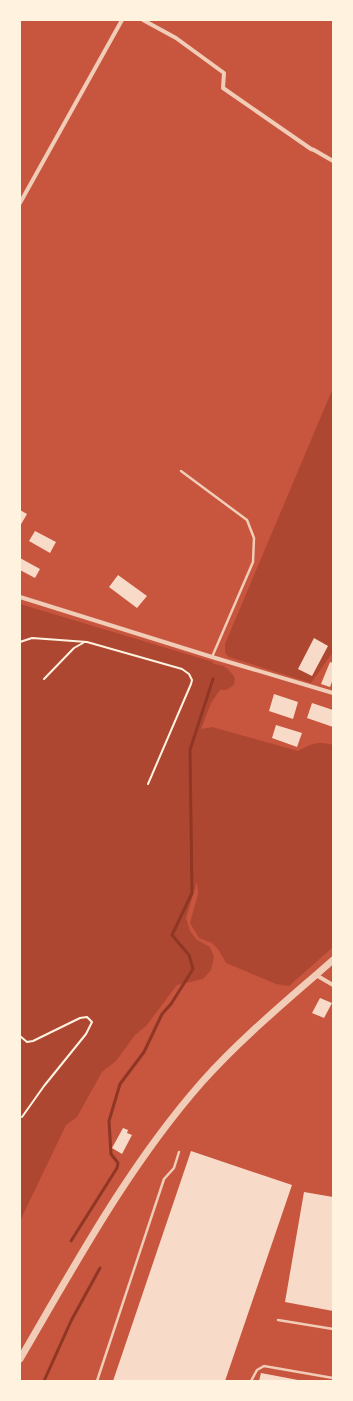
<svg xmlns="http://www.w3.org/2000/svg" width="353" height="1401" font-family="'Titillium Web',sans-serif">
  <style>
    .green { fill: #ae4732 }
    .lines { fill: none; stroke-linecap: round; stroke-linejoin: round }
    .stream { stroke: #8f3625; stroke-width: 3 }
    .building { fill: #f7dbc8 }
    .path { stroke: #fff3e0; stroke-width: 2 }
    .service { stroke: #f1ccb7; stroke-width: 2.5 }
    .minor { stroke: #f1ccb7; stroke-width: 4 }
    .tertiary { stroke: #f1ccb7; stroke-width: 7 }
  </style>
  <rect width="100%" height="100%" fill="#c8553d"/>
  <path class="green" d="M 333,388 L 333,652 L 311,683 L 229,657 L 225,653 L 225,644 Z
    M 20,604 L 213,662 L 213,664 C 225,665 228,668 235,678 L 234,685 L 226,690 L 220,690 L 211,703 L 201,729 L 212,727 L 298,751 C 314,743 316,741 333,745 L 333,947 L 289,986 L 276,984 L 226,963 L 218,949 L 212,943 L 199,938 L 190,923 L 198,894 L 197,882 L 186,918 L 190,931 L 197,940 L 210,947 L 214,957 L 211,970 L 203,979 L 177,985 L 146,1026 L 135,1035 L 116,1061 L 102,1072 L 77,1117 L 66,1125 L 20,1221 Z"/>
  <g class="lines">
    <path class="stream" d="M 71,1241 L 117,1168 L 118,1163 L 111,1154 L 109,1121 L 120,1084 L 144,1052 L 162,1014 L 171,1004 L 193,969 L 189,955 L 172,935 L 192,893 L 190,750 L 213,679
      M 44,1381 L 71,1321 L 100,1268"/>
  </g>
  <path class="building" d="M 20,510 L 27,514 L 20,526 Z
    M 35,531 L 56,542 L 50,553 L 29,541 Z
    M 20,558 L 40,569 L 35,578 L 20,570 Z
    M 118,575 L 147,596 L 137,608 L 109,587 Z
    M 314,638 L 328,646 L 312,676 L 298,669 Z
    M 330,662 L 333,663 L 333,679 L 330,687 L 321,684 Z
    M 274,694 L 298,702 L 293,719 L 269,711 Z
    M 312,703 L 333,710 L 333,727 L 307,718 Z
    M 276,725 L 302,733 L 297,747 L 272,738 Z
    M 320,998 L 332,1003 L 324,1018 L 312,1013 Z
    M 123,1128 L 128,1130 L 127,1133 L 132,1135 L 122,1154 L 112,1148 Z
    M 191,1151 L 292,1185 L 225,1381 L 113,1381 Z
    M 304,1192 L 333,1197 L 333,1311 L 285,1302 Z
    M 261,1373 L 298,1380 L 298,1381 L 259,1381 Z"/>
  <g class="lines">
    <path class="path" d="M 20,642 L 32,638 L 87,642 L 182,669 L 189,674 L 192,680 L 191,684 L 148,784
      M 44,679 L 74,648 L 83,643
      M 20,1036 L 27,1042 L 33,1041 L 80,1018 L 87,1017 L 92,1022 L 86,1034 L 44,1086 L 22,1117"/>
    <path class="service" d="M 181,471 L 247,520 L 254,538 L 253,562 L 212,657
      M 278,1320 L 333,1329
      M 97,1381 L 164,1179 L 174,1168 L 179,1152
      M 251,1381 L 257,1370 L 264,1366 L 333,1378"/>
    <path class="minor" d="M 143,20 L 176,38 L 224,73 L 223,88 L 311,149 L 314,150 L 333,161
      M 20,203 L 122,20
      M 20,597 L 212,657 L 333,693
      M 316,975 L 333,985"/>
    <path class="tertiary" d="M 20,1359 C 76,1263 129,1165 202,1082 C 242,1037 289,999 333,960"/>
  </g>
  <rect width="353" height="1401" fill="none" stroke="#fff3e0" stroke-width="42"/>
</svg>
